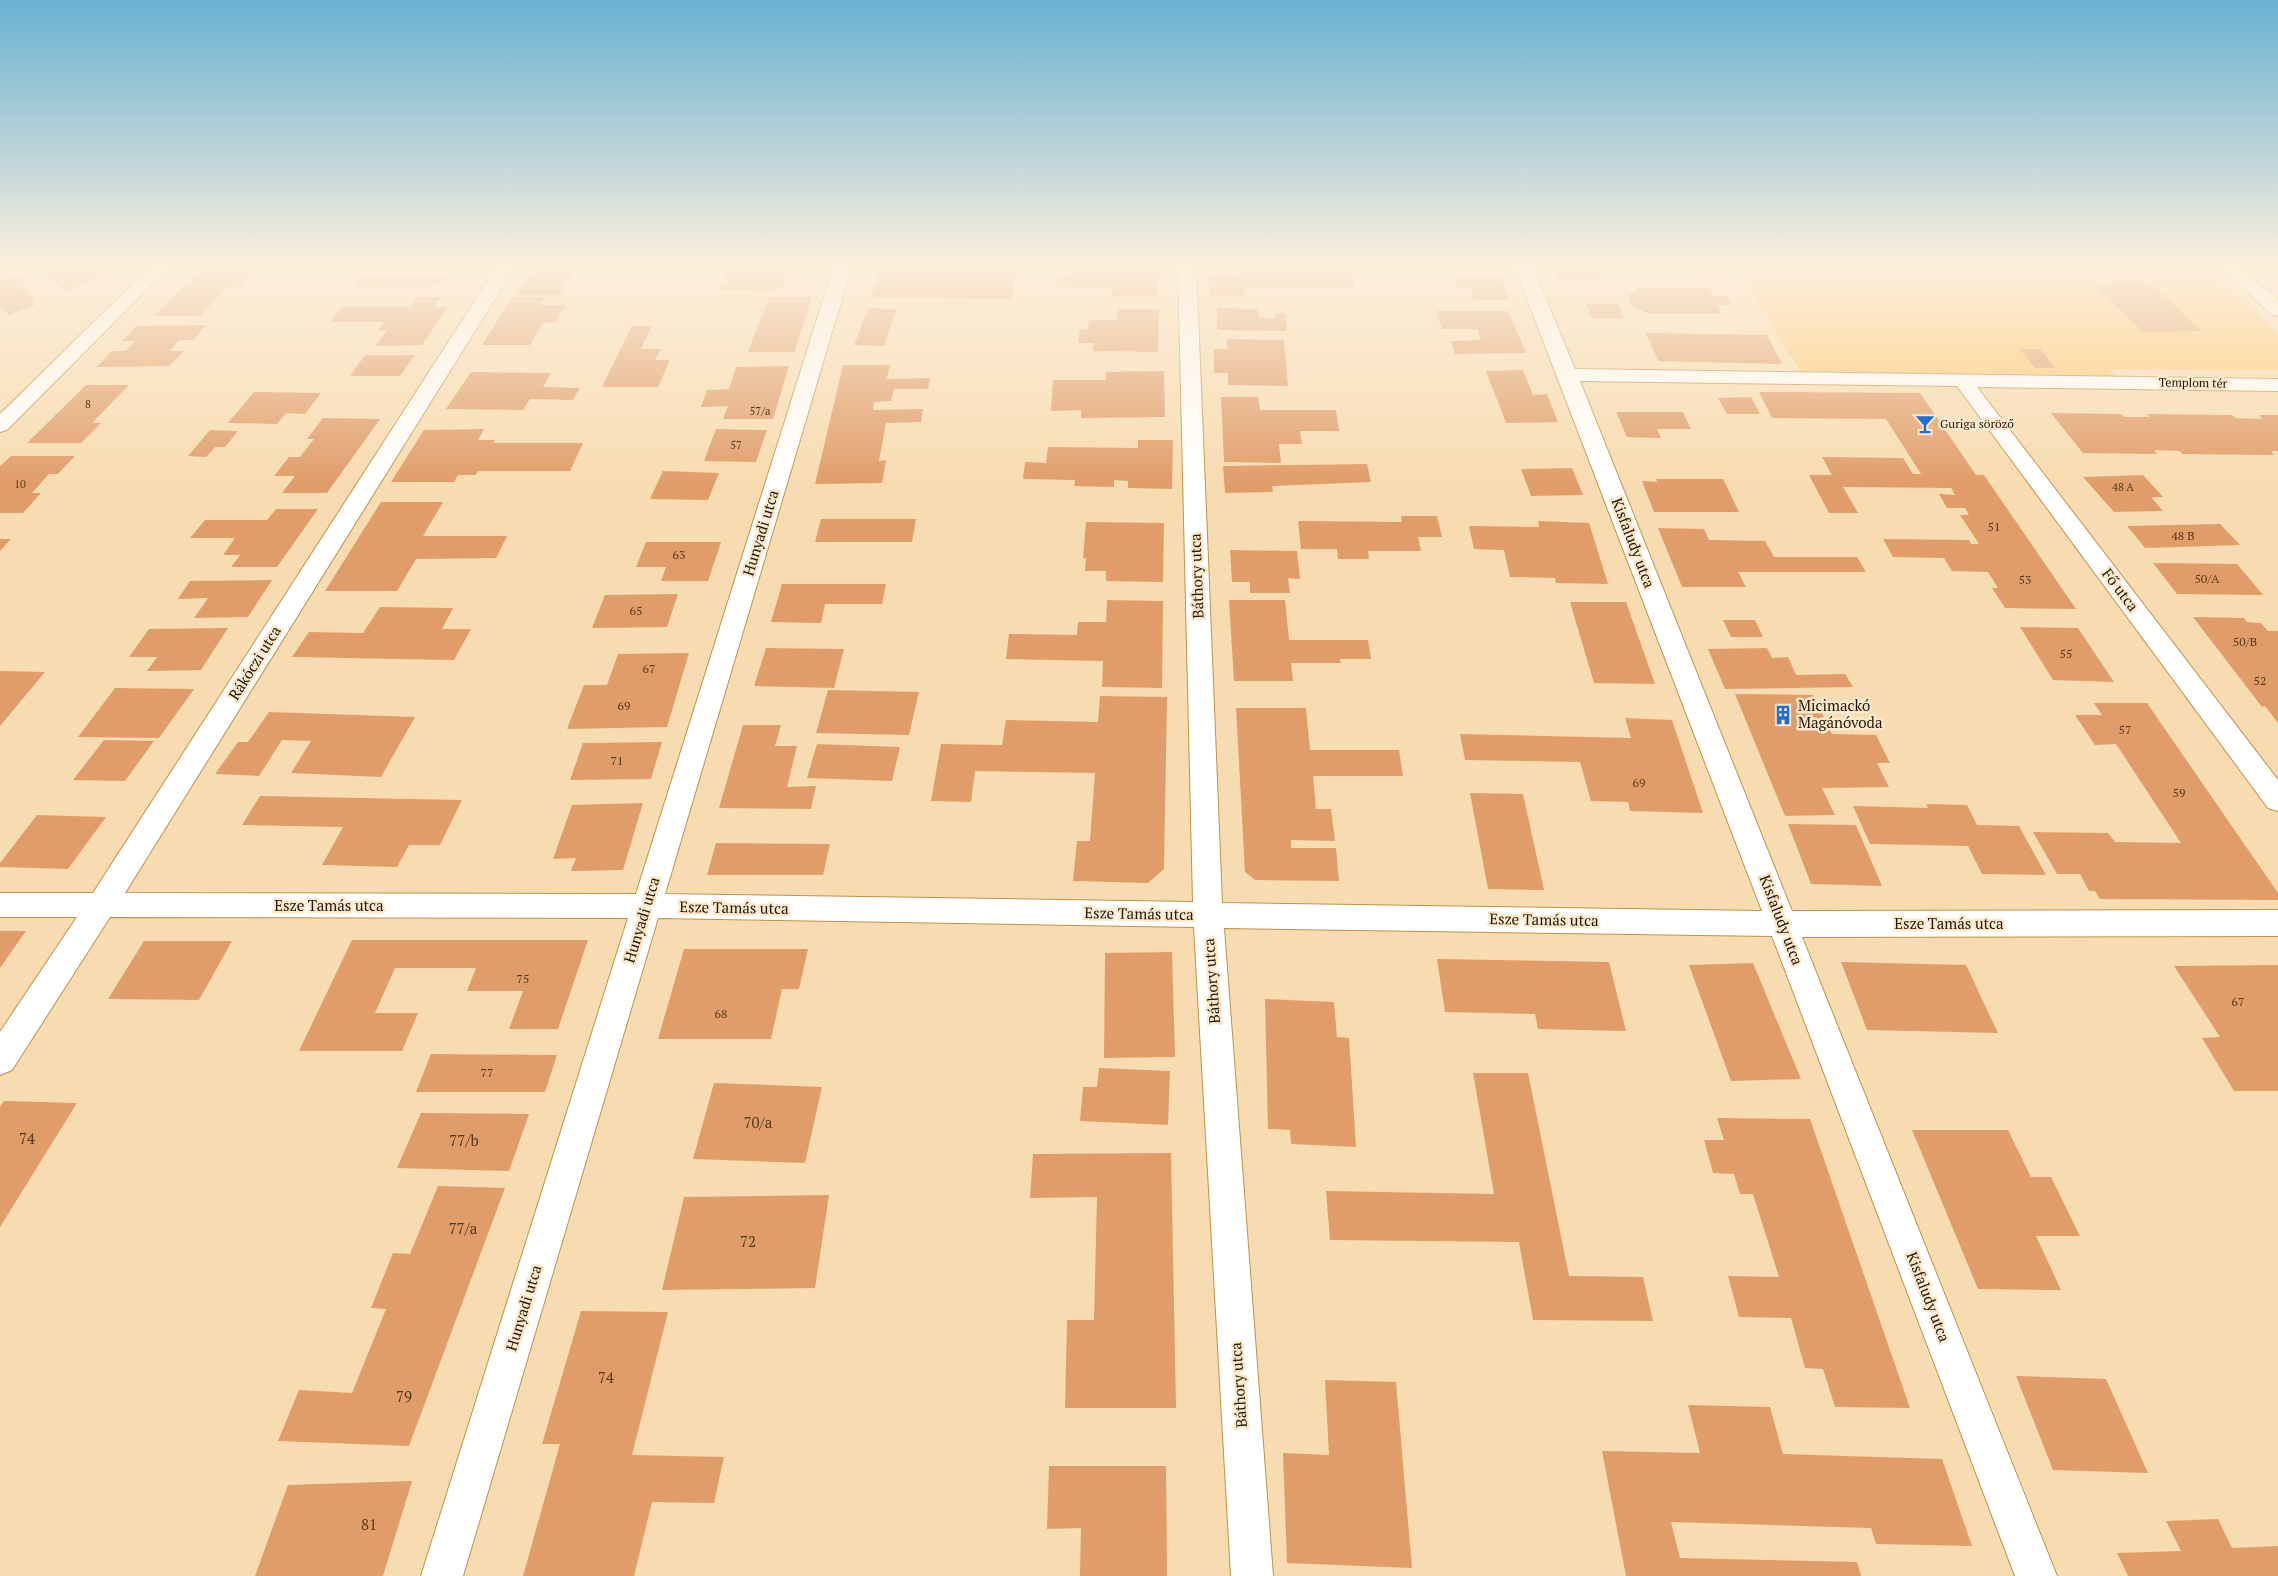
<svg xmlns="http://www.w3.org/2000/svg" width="2278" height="1576" font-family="'PT Serif',serif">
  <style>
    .green { fill: #fec870 }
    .building { fill: #e09d69 }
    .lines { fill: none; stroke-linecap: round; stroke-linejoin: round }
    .minor-casing { stroke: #bf9249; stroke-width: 2 }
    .minor { fill: #fff; fill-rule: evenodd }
    .labels { text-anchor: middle; stroke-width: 5; stroke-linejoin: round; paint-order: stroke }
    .far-number-label { font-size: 11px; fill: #53381b }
    .far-street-label { font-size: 12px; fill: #241601; stroke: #fdeace }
    .far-poi-label { font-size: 12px; fill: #241601; stroke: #fdeace; text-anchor: start }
    .number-label { font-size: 12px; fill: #53381b }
    .street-label { font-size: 15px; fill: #241601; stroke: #fdeace }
    .poi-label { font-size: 15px; fill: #241601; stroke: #fdeace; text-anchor: start }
    .near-number-label { font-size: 15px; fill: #53381b }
  </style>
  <rect width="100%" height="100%" fill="#f8dcb1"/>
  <path class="green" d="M 1736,265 L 2201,265 L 2278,334 L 2278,370 L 2109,369 L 2121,382 L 1804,378 Z"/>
  <path class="building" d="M 58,265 L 138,265 L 64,291 L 42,270 Z
    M 427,265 L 472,265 L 470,268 L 425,267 Z
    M 535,265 L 578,265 L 560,295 L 516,295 Z
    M 974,265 L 1017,265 L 1012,299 L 871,298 L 880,269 L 930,270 L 929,272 L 945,272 L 946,269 L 974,268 Z
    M 1070,265 L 1159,265 L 1157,296 L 1112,296 L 1113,288 L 1056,287 L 1058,273 L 1069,273 Z
    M 1239,265 L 1375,265 L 1377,273 L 1352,273 L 1355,288 L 1244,288 L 1245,296 L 1210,296 L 1208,274 L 1240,274 Z
    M 1551,265 L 1597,265 L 1602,281 L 1558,281 Z
    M 1696,265 L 1736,265 L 1740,270 L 1728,270 L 1720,276 L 1702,276 Z
    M 202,267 L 260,267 L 241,287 L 227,287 L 200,316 L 154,316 Z
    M 789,268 L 782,289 L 719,290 L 727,269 Z
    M 18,275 L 27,283 L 20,286 L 37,300 L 32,302 L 35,305 L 9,315 L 0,307 L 0,281 Z
    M 361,276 L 446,276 L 438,286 L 353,287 Z
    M 1454,277 L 1501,277 L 1509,300 L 1474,300 L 1470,288 L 1458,288 Z
    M 2148,281 L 2201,331 L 2143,332 L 2092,282 Z
    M 1639,288 L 1709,288 L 1713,296 L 1727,296 L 1733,305 L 1717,305 L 1722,314 L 1650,314 L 1632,306 L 1628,296 Z
    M 417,297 L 441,297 L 434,307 L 448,307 L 422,345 L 376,346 L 387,330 L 378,330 L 384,322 L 330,322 L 342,307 L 410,307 Z
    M 512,297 L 544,297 L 540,305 L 566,305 L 555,323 L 543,322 L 530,345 L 482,345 Z
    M 769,297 L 812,297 L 794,352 L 748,352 Z
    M 1586,304 L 1618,304 L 1624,318 L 1592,318 Z
    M 868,308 L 896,309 L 884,346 L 854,345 Z
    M 1217,308 L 1258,309 L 1259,318 L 1275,318 L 1275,313 L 1285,313 L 1287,331 L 1217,330 Z
    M 1118,309 L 1159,309 L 1158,352 L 1093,351 L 1094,343 L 1078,343 L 1080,329 L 1088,330 L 1089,320 L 1117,320 Z
    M 1436,311 L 1508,311 L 1526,353 L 1455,354 L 1451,341 L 1481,340 L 1477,329 L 1442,329 Z
    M 206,325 L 193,340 L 179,340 L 170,351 L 184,351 L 169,366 L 97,367 L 112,351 L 126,351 L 135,341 L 122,341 L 136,326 Z
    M 632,326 L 652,326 L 641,349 L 661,349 L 655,360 L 670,360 L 658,387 L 602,387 Z
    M 1646,333 L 1767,335 L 1782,364 L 1658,361 Z
    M 1227,339 L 1284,340 L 1288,386 L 1228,385 L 1228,373 L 1214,373 L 1214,349 L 1227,349 Z
    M 2020,349 L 2040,349 L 2055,368 L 2035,368 Z
    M 365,355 L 415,355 L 400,376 L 350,376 Z
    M 843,365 L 890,365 L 887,379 L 930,378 L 928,389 L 894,389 L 891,401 L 874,402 L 873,410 L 923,409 L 921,422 L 886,423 L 879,461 L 886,460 L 882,483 L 815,484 Z
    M 789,366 L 773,419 L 723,419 L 728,406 L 701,407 L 707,390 L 729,389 L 736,367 Z
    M 1523,370 L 1533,395 L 1547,394 L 1558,422 L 1506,423 L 1486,371 Z
    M 1164,371 L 1165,417 L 1081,418 L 1081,410 L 1051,411 L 1053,380 L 1106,380 L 1106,372 Z
    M 471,372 L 551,373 L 543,387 L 580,388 L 573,400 L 530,399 L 523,410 L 446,409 Z
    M 86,385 L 129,385 L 92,423 L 101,423 L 81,443 L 27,443 Z
    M 254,392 L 321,393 L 305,414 L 286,413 L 277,424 L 228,423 Z
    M 1759,392 L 1920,393 L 1976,475 L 1984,475 L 2076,609 L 2005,608 L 1992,588 L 1998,588 L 1988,572 L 1952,571 L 1944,558 L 1893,557 L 1883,539 L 1969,540 L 1971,544 L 1979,544 L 1960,515 L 1969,515 L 1965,508 L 1947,508 L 1939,494 L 1955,495 L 1951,488 L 1843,487 L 1858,513 L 1829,513 L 1809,475 L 1832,475 L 1822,457 L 1903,458 L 1913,474 L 1921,474 L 1886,419 L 1772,418 Z
    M 1221,397 L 1258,397 L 1260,410 L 1336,410 L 1339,431 L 1300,431 L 1302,444 L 1279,444 L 1281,463 L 1224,462 Z
    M 1751,397 L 1760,414 L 1727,414 L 1718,398 Z
    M 1616,412 L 1683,412 L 1691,429 L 1657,429 L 1661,438 L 1627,437 Z
    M 2051,413 L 2121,414 L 2124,417 L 2150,417 L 2147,414 L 2232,415 L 2236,418 L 2262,419 L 2259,415 L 2278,415 L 2278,451 L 2271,451 L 2274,455 L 2182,454 L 2180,451 L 2154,450 L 2157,454 L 2083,453 Z
    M 323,418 L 380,419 L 327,493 L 282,493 L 295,476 L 274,476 L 289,457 L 300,457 L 314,439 L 307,439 Z
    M 484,429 L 478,440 L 495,440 L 493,443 L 583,443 L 570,471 L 478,471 L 476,475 L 458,475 L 454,482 L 391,482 L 424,430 Z
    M 716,429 L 767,430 L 756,462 L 704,461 Z
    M 210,430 L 238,431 L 225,447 L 215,447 L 206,457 L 188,456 Z
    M 1138,440 L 1173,440 L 1172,489 L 1128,488 L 1128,481 L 1114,480 L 1114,487 L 1074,486 L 1075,480 L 1023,479 L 1025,462 L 1046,463 L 1048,447 L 1138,448 Z
    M 11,456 L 75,456 L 58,474 L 49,474 L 32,493 L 41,493 L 23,513 L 0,513 L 0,466 Z
    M 1367,464 L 1371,482 L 1272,486 L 1273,492 L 1225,493 L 1223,466 Z
    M 1572,468 L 1583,495 L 1531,496 L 1521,469 Z
    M 663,471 L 719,473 L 708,500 L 650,499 Z
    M 2143,475 L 2163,497 L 2151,497 L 2163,511 L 2114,512 L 2083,477 Z
    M 1656,479 L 1723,479 L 1739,512 L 1654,512 L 1642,481 L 1657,482 Z
    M 381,502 L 443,502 L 423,536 L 507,536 L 496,558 L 416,559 L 397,591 L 325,591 Z
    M 276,509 L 318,509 L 277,567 L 231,567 L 240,555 L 223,555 L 235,538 L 190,538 L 205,520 L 267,520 Z
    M 1401,516 L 1437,516 L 1442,537 L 1418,537 L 1421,551 L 1368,551 L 1369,559 L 1338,559 L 1337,549 L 1301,549 L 1298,521 L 1402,522 Z
    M 821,519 L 916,519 L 912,542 L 815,542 Z
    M 1538,521 L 1589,523 L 1608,584 L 1556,583 L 1555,578 L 1510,577 L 1504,550 L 1474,549 L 1469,526 L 1539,527 Z
    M 1086,522 L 1164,523 L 1163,582 L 1106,581 L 1106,571 L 1085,571 L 1086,558 L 1083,558 Z
    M 2220,524 L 2240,545 L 2145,548 L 2127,526 Z
    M 1658,528 L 1704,529 L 1709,540 L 1765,541 L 1774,557 L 1857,557 L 1866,572 L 1738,572 L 1746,587 L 1682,587 Z
    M 0,539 L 11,539 L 0,551 Z
    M 646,542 L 721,542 L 708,581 L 661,581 L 666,567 L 636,567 Z
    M 1230,550 L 1297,551 L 1300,579 L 1288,578 L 1290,593 L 1250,593 L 1250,582 L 1232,582 Z
    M 2153,563 L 2237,564 L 2263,595 L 2177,594 Z
    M 272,580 L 248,617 L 194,618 L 208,598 L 178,599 L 190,581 Z
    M 782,584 L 886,584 L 882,604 L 825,604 L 821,623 L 771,622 Z
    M 678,594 L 667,627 L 592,628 L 605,595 Z
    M 1107,600 L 1163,601 L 1162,688 L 1102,687 L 1103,661 L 1006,659 L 1009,634 L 1077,635 L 1078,622 L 1106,622 Z
    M 1229,600 L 1285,600 L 1289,640 L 1368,640 L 1371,659 L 1340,659 L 1341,663 L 1291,663 L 1293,681 L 1234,681 Z
    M 1570,602 L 1626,602 L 1655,684 L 1594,683 Z
    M 380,607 L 453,608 L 442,629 L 471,629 L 454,660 L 292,657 L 309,632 L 363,633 Z
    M 2193,617 L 2244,618 L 2247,622 L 2261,623 L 2268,631 L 2278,631 L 2278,723 L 2265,706 L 2262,707 Z
    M 1723,620 L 1755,620 L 1763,637 L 1731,637 Z
    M 2020,627 L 2078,628 L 2114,682 L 2053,680 Z
    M 228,628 L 201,670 L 147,671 L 157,657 L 129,657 L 149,629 Z
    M 766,648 L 844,649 L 834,688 L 754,686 Z
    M 1767,648 L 1772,658 L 1788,657 L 1796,675 L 1845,674 L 1853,687 L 1725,689 L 1708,649 Z
    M 689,653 L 667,727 L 567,729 L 584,685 L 607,685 L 618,654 Z
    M 0,671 L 45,672 L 0,726 Z
    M 115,688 L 194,689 L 159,738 L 78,737 Z
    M 828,690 L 919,692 L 909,735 L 816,733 Z
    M 1735,694 L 1813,695 L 1832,734 L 1876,735 L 1890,763 L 1877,763 L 1889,787 L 1822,788 L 1835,815 L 1785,816 Z
    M 1100,696 L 1167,697 L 1164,869 L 1148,883 L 1073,881 L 1077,841 L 1090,841 L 1095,773 L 975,771 L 971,802 L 931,801 L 941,744 L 1002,745 L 1006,720 L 1098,722 Z
    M 2094,703 L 2147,703 L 2278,893 L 2278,900 L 2100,899 L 2095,891 L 2089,891 L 2080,874 L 2057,874 L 2033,832 L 2108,833 L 2115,842 L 2181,843 L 2116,744 L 2095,745 L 2075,715 L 2102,715 Z
    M 1236,708 L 1306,708 L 1310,750 L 1399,750 L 1403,776 L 1313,776 L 1316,809 L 1331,809 L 1335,841 L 1291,840 L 1291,848 L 1336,848 L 1339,881 L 1255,880 L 1245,872 Z
    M 269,712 L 415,717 L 381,777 L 291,773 L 311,741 L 282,740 L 259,776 L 215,774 L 238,742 L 248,742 Z
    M 1625,718 L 1672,720 L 1703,813 L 1630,811 L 1628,802 L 1591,801 L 1580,762 L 1465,760 L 1460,734 L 1631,738 Z
    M 743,725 L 781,725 L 775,746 L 797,746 L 787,787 L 816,786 L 811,809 L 719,808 Z
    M 104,740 L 154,741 L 125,781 L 73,780 Z
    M 662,742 L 651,779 L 570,780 L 583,743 Z
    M 817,744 L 900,747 L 892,781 L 807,778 Z
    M 1470,793 L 1523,794 L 1544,890 L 1488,889 Z
    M 260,796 L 360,798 L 462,800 L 440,845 L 409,845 L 397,867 L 322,865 L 343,827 L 242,825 Z
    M 643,803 L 623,870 L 571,871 L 576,858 L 553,859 L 572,805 Z
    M 1926,804 L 1967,805 L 1977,825 L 2019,826 L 2046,875 L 1982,874 L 1968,846 L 1870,844 L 1853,806 L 1928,808 Z
    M 37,815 L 106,817 L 68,869 L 0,867 L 0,863 Z
    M 1788,824 L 1856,825 L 1882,886 L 1811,884 Z
    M 716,843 L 830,844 L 823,875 L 707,875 Z
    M 0,931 L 26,931 L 0,968 Z
    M 352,940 L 588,940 L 558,1029 L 509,1029 L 523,991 L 467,991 L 476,968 L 395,968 L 375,1013 L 418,1013 L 402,1051 L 299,1051 Z
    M 144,941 L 232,941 L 199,1000 L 108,999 Z
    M 684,949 L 808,949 L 799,989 L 782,989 L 771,1039 L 658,1039 Z
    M 1172,952 L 1175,1057 L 1104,1058 L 1105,953 Z
    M 1437,959 L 1609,962 L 1626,1031 L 1538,1029 L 1535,1014 L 1445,1012 Z
    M 1841,962 L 1966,965 L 1998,1033 L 1867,1030 Z
    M 1753,963 L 1801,1079 L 1731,1081 L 1689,965 Z
    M 2278,965 L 2278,1091 L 2234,1091 L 2202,1038 L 2220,1037 L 2174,966 Z
    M 1265,999 L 1334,1002 L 1337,1037 L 1349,1038 L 1356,1147 L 1291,1144 L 1290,1130 L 1268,1129 Z
    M 431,1054 L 557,1055 L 545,1092 L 416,1092 Z
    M 1099,1068 L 1170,1071 L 1168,1125 L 1080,1121 L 1083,1087 L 1097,1087 Z
    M 1473,1073 L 1528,1073 L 1569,1276 L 1643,1277 L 1653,1321 L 1533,1320 L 1519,1242 L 1330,1240 L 1326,1191 L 1494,1194 Z
    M 714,1083 L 822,1087 L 805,1163 L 693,1159 Z
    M 4,1101 L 77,1103 L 0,1227 L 0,1107 Z
    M 421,1113 L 529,1114 L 509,1171 L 397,1168 Z
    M 1717,1118 L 1810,1119 L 1910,1408 L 1835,1407 L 1823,1369 L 1805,1368 L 1791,1318 L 1739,1317 L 1728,1276 L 1779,1277 L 1753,1194 L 1740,1194 L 1734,1174 L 1713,1173 L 1704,1140 L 1724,1140 Z
    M 1912,1130 L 2008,1130 L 2031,1177 L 2051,1177 L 2080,1236 L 2036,1236 L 2061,1290 L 1978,1289 Z
    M 1171,1153 L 1176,1408 L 1065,1408 L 1067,1320 L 1094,1320 L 1097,1197 L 1030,1198 L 1033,1154 Z
    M 438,1186 L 505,1188 L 409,1446 L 278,1441 L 299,1390 L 352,1393 L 386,1309 L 371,1308 L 393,1253 L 410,1254 Z
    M 829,1195 L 815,1288 L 662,1290 L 684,1197 Z
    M 581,1311 L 668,1312 L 632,1455 L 724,1457 L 714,1503 L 652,1502 L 634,1576 L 523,1576 L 560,1444 L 542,1444 Z
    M 2016,1376 L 2106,1379 L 2148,1473 L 2053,1470 Z
    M 1325,1380 L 1396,1382 L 1412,1568 L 1287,1563 L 1283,1453 L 1329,1455 Z
    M 1688,1405 L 1770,1407 L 1783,1454 L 1942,1459 L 1972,1546 L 1876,1544 L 1871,1528 L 1671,1522 L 1680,1558 L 1857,1562 L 1861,1576 L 1626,1576 L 1602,1451 L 1700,1453 Z
    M 1049,1466 L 1166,1466 L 1167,1576 L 1080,1576 L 1081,1528 L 1047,1529 Z
    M 412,1481 L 383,1576 L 255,1576 L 288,1485 Z
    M 2218,1519 L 2232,1548 L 2278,1546 L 2278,1576 L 2128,1576 L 2117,1553 L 2181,1551 L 2166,1521 Z"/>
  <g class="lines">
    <defs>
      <path id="minor" d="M 152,265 L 171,265 L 7,430 L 0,432 L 0,414 Z
        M 498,265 L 516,265 L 125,893 L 636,894 L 834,265 L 852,265 L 665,894 L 1193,902 L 1178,265 L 1196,265 L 1222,903 L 1762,911 L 1514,265 L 1532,265 L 1575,369 L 2278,379 L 2278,391 L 1977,387 L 2278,780 L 2278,811 L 2268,808 L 1957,386 L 1580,381 L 1792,911 L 2278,910 L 2278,936 L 1802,937 L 2057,1576 L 2015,1576 L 1772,936 L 1224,928 L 1273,1576 L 1231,1576 L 1194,927 L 658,918 L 463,1576 L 421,1576 L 628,918 L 110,917 L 12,1070 L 0,1075 L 0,1032 L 77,917 L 0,917 L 0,893 L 93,893 Z
        M 2218,265 L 2237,265 L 2278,300 L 2278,316 L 2271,314 Z"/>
    </defs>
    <use href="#minor" class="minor-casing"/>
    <use href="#minor" class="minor"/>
  </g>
  <linearGradient id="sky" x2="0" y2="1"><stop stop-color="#69b2d3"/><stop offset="0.55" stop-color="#fcefdc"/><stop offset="1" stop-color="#fcefdc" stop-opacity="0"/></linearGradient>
  <rect width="2278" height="485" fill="url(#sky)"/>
  <defs>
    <symbol id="bar-bare" viewBox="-9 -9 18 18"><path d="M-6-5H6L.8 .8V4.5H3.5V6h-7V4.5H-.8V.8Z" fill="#206dd8" stroke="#fdeace" stroke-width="2.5" paint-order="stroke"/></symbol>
    <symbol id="building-bare" viewBox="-9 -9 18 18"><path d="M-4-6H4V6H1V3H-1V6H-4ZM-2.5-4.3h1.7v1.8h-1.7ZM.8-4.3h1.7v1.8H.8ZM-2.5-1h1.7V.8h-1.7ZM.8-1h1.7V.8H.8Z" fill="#206dd8" stroke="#fdeace" stroke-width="2.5" paint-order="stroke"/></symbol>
  </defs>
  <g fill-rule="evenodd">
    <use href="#bar-bare" x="1911" y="410" width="28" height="28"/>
    <use href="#building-bare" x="1769" y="701" width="28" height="28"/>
  </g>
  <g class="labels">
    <g class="far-number-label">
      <text x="88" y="408">8</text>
      <text x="760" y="415">57/a</text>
      <text x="736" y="449">57</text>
      <text x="20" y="488">10</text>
      <text x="2123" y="491">48 A</text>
    </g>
    <g class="far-street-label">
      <text transform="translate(2193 383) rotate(1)" y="4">Templom tér</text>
    </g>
    <g class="far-poi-label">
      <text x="1940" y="428">Guriga söröző</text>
    </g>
    <g class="number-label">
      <text x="1994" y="531">51</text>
      <text x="2183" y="540">48 B</text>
      <text x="679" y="559">63</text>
      <text x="2207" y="583">50/A</text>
      <text x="2025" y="584">53</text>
      <text x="636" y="615">65</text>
      <text x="2245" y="646">50/B</text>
      <text x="2066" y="658">55</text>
      <text x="649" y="673">67</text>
      <text x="2260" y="685">52</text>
      <text x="624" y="710">69</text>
      <text x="2125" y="734">57</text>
      <text x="617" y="765">71</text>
      <text x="1639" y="787">69</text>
      <text x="2179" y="797">59</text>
      <text x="523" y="983">75</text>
      <text x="2238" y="1006">67</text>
      <text x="721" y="1018">68</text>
      <text x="487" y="1077">77</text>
    </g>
    <g class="street-label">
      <text transform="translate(761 533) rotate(-73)" y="5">Hunyadi utca</text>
      <text transform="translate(1633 543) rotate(69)" y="5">Kisfaludy utca</text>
      <text transform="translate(1197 576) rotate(-92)" y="5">Báthory utca</text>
      <text transform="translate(2120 590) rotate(53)" y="5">Fő utca</text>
      <text transform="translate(255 663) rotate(-58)" y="5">Rákóczi utca</text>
      <text x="329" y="911">Esze Tamás utca</text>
      <text transform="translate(734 908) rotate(1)" y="5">Esze Tamás utca</text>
      <text transform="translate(1139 914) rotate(1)" y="5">Esze Tamás utca</text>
      <text transform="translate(642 920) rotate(-73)" y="5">Hunyadi utca</text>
      <text transform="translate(1544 920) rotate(1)" y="5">Esze Tamás utca</text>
      <text transform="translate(1781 920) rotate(69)" y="5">Kisfaludy utca</text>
      <text x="1949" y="929">Esze Tamás utca</text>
      <text transform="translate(1212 981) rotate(-94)" y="5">Báthory utca</text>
      <text transform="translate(1928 1297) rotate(69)" y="5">Kisfaludy utca</text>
      <text transform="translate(524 1308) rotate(-73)" y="5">Hunyadi utca</text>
      <text transform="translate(1239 1385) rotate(-94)" y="5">Báthory utca</text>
    </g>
    <g class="poi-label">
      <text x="1798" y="711">Micimackó<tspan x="1798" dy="17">Magánóvoda</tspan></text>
    </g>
    <g class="near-number-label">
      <text x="758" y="1128">70/a</text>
      <text x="27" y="1144">74</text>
      <text x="464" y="1146">77/b</text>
      <text x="463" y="1234">77/a</text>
      <text x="748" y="1247">72</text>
      <text x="606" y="1383">74</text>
      <text x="404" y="1402">79</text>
      <text x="369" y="1530">81</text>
    </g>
  </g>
</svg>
